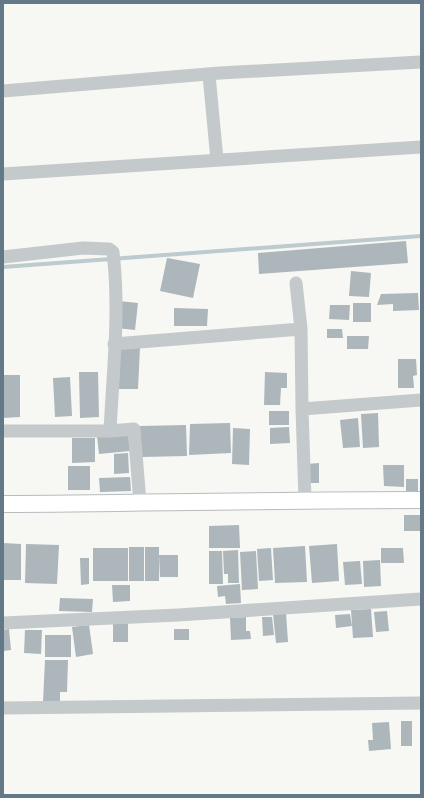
<svg xmlns="http://www.w3.org/2000/svg" width="424" height="798" font-family="Karla,sans-serif">
  <style>
    .lines { fill: none; stroke-linecap: round; stroke-linejoin: round }
    .stream { stroke: #bdcace; stroke-width: 4 }
    .building { fill: #acb6bb }
    .major-casing { stroke: #b7bcbf; stroke-width: 18 }
    .minor { stroke: #c4c9cc; stroke-width: 13 }
    .major { stroke: #fff; stroke-width: 16 }
  </style>
  <rect width="100%" height="100%" fill="#f7f7f3"/>
  <g class="lines">
    <path class="stream" d="M 3,267 L 421,236"/>
  </g>
  <path class="building" d="M 406,241 L 408,263 L 259,274 L 258,253 Z
    M 167,258 L 200,264 L 193,298 L 160,291 Z
    M 351,271 L 371,273 L 369,297 L 349,296 Z
    M 418,293 L 419,310 L 393,311 L 393,304 L 377,305 L 381,294 Z
    M 119,301 L 138,303 L 135,330 L 116,328 Z
    M 353,303 L 371,303 L 371,322 L 353,322 Z
    M 330,305 L 350,305 L 349,320 L 329,319 Z
    M 174,308 L 208,309 L 207,326 L 174,326 Z
    M 327,329 L 342,329 L 343,338 L 327,338 Z
    M 347,336 L 369,336 L 368,349 L 347,349 Z
    M 115,347 L 140,347 L 138,389 L 114,389 Z
    M 398,359 L 416,359 L 417,375 L 413,376 L 414,388 L 398,388 Z
    M 79,372 L 98,372 L 99,417 L 80,418 Z
    M 265,372 L 287,373 L 287,388 L 281,388 L 280,405 L 264,405 Z
    M 3,375 L 20,375 L 20,417 L 3,418 Z
    M 70,377 L 72,416 L 55,417 L 53,378 Z
    M 269,411 L 289,411 L 289,425 L 269,425 Z
    M 378,413 L 379,447 L 363,448 L 361,414 Z
    M 358,418 L 360,447 L 343,448 L 340,420 Z
    M 230,423 L 231,453 L 189,455 L 190,424 Z
    M 186,425 L 187,456 L 141,457 L 140,426 Z
    M 289,427 L 290,443 L 270,444 L 270,428 Z
    M 233,428 L 250,429 L 249,465 L 232,464 Z
    M 128,433 L 130,451 L 99,454 L 97,436 Z
    M 72,438 L 95,438 L 95,462 L 72,463 Z
    M 128,453 L 129,473 L 114,474 L 114,454 Z
    M 319,463 L 319,483 L 307,483 L 306,464 Z
    M 383,465 L 404,465 L 404,487 L 384,486 Z
    M 68,466 L 90,466 L 90,490 L 68,490 Z
    M 130,477 L 131,491 L 100,492 L 99,478 Z
    M 406,479 L 418,479 L 418,491 L 406,491 Z
    M 404,515 L 421,515 L 421,531 L 404,531 Z
    M 239,525 L 240,548 L 209,548 L 209,526 Z
    M 3,543 L 21,544 L 21,580 L 3,580 Z
    M 26,544 L 59,545 L 57,584 L 25,583 Z
    M 337,544 L 339,581 L 312,583 L 309,546 Z
    M 305,546 L 307,582 L 275,583 L 273,548 Z
    M 129,547 L 144,547 L 144,581 L 129,581 Z
    M 145,547 L 159,547 L 159,581 L 145,581 Z
    M 93,548 L 128,548 L 128,581 L 93,581 Z
    M 271,548 L 273,580 L 259,581 L 257,549 Z
    M 381,548 L 403,548 L 404,563 L 381,563 Z
    M 238,550 L 239,583 L 228,583 L 228,574 L 224,574 L 223,551 Z
    M 209,551 L 222,551 L 223,584 L 209,584 Z
    M 256,551 L 258,589 L 242,590 L 240,552 Z
    M 159,555 L 178,555 L 178,577 L 160,577 Z
    M 80,558 L 89,558 L 89,584 L 81,585 Z
    M 380,560 L 381,586 L 364,587 L 363,561 Z
    M 360,561 L 362,584 L 345,585 L 343,562 Z
    M 240,584 L 241,603 L 226,604 L 225,596 L 218,597 L 217,586 Z
    M 112,585 L 130,585 L 130,601 L 113,602 Z
    M 60,598 L 93,599 L 92,612 L 59,611 Z
    M 371,609 L 373,637 L 353,638 L 351,610 Z
    M 387,611 L 389,631 L 376,632 L 374,612 Z
    M 286,613 L 288,642 L 276,643 L 273,614 Z
    M 350,614 L 352,626 L 336,628 L 335,615 Z
    M 246,617 L 246,631 L 250,631 L 251,639 L 231,640 L 230,618 Z
    M 262,617 L 272,617 L 274,635 L 263,636 Z
    M 113,622 L 128,622 L 128,642 L 113,642 Z
    M 89,625 L 93,654 L 76,657 L 72,627 Z
    M 9,629 L 11,650 L 3,651 L 3,630 Z
    M 174,629 L 189,629 L 189,640 L 174,640 Z
    M 25,630 L 42,630 L 41,654 L 24,653 Z
    M 45,635 L 71,635 L 71,657 L 45,657 Z
    M 45,660 L 68,660 L 67,692 L 60,692 L 60,703 L 43,702 Z
    M 401,721 L 412,721 L 412,746 L 401,746 Z
    M 389,722 L 391,749 L 369,751 L 368,740 L 373,740 L 372,723 Z"/>
  <g class="lines">
    <defs>
      <path id="major" d="M 3,504 C 142,503 282,500 421,500"/>
    </defs>
    <use href="#major" class="major-casing"/>
    <path class="minor" d="M 209,75 L 217,160
      M 3,91 L 220,73 L 421,62
      M 3,174 L 421,147
      M 3,257 L 83,248 L 109,249 L 113,252 C 120,311 113,371 110,431
      M 301,329 L 302,409 L 305,500
      M 114,344 L 301,329 L 296,283
      M 302,409 L 421,400
      M 3,431 L 110,431 L 134,429 L 140,503
      M 3,623 L 178,615 L 421,599
      M 3,708 L 421,703"/>
    <use href="#major" class="major"/>
  </g>
  <rect width="424" height="798" fill="none" stroke="#637987" stroke-width="8"/>
</svg>
